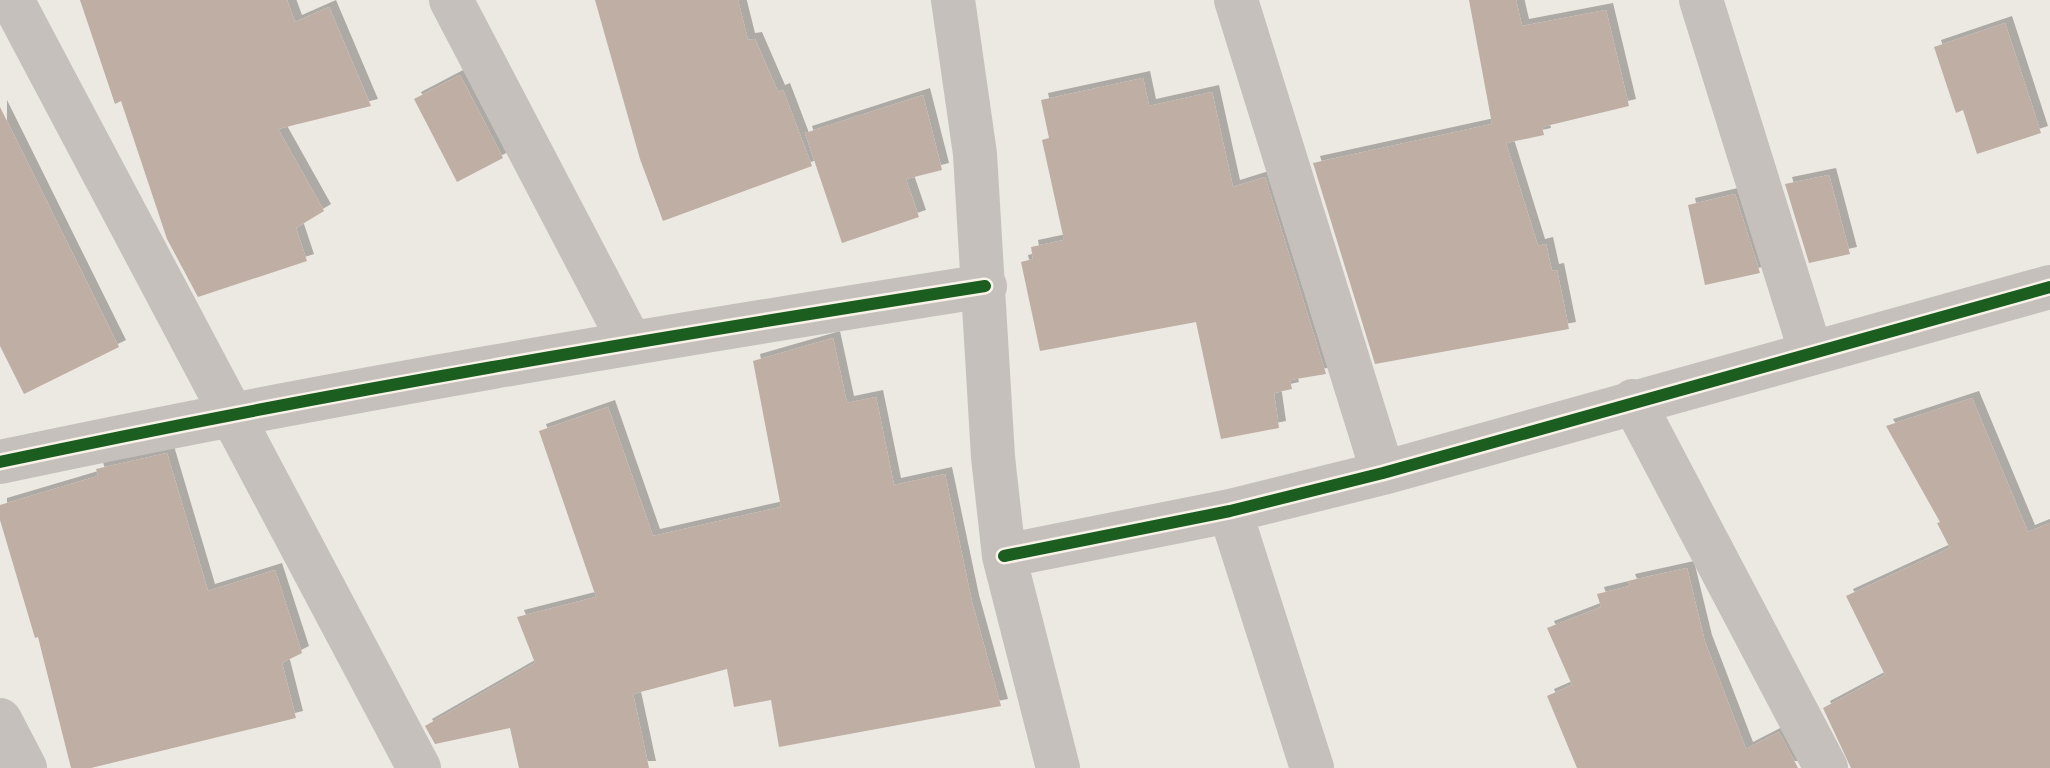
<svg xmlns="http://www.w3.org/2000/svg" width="2050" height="768" font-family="Inter,sans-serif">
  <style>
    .building { fill: #bfaea4; filter: url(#shadow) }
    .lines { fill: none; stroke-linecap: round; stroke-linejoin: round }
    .street { stroke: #c5c0bb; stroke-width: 44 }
    .cycleway-casing { stroke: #f9f3e9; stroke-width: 17 }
    .cycleway { stroke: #1b5e20; stroke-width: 12 }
  </style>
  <defs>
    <filter id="shadow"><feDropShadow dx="7" dy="-7" stdDeviation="0" flood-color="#0004"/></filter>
  </defs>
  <rect width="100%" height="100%" fill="#ece8e2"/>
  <path class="building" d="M 80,0 L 287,0 L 295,22 L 329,7 L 371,106 L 278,129 L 324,211 L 296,228 L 307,261 L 198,297 L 167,239 L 121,101 L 115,104 Z
    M 595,0 L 738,0 L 748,40 L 755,39 L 778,92 L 783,90 L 812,166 L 663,221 L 640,159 Z
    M 1469,0 L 1516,0 L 1522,26 L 1606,10 L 1629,106 L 1542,127 L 1544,135 L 1506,143 L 1538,246 L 1546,244 L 1552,271 L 1557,270 L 1569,329 L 1375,364 L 1313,163 L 1492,124 Z
    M 2005,23 L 2041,133 L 1977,154 L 1963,110 L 1956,113 L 1934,47 Z
    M 460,75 L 503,158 L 457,182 L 414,99 Z
    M 1143,78 L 1149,106 L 1212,92 L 1233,187 L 1265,177 L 1326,374 L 1290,380 L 1292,389 L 1274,393 L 1279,428 L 1221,439 L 1196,322 L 1040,351 L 1021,262 L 1033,259 L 1031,247 L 1064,240 L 1042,140 L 1049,138 L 1041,100 Z
    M 923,95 L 942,170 L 906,179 L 919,217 L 842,243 L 805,133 Z
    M 0,107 L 119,347 L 24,394 L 0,346 Z
    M 1829,175 L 1850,254 L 1809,263 L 1785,184 Z
    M 1735,194 L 1760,273 L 1705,285 L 1688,205 Z
    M 833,338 L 847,403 L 876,397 L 894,485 L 945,474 L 972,602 L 1001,706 L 779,747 L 771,700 L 734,707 L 727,669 L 633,694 L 649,768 L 519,768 L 510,728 L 435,744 L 425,726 L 535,663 L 517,617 L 596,597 L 539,431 L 608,407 L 653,536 L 781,507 L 753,361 Z
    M 1972,398 L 2028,532 L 2050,523 L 2050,768 L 1851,768 L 1823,708 L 1885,675 L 1846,596 L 1950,548 L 1937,523 L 1940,522 L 1886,426 Z
    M 167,453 L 208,591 L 275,570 L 302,653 L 282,663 L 296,718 L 91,768 L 71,768 L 38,637 L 35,638 L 0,520 L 0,505 L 98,476 L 96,469 Z
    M 1687,568 L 1705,642 L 1746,749 L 1779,732 L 1798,768 L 1577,768 L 1547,696 L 1572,685 L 1547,628 L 1601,607 L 1597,594 L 1630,586 L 1628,581 Z"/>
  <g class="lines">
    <path class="street" d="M 12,0 L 419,768
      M 451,0 L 630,342
      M 953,0 L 975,154 L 993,457 L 1004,556 L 1058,768
      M 1236,0 L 1383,473
      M 1701,0 L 1811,353
      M 1633,401 L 1826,768
      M 0,462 C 327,392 655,338 985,286
      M 1230,511 L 1312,768
      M 1004,556 L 1230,511 L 1383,473 L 2050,287
      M 0,720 L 25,768"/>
    <defs>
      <path id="cycleway" d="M 0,462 C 327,392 655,338 985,286
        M 1004,556 L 1230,511 L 1383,473 L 2050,287"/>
    </defs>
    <use href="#cycleway" class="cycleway-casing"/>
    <use href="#cycleway" class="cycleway"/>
  </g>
</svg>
